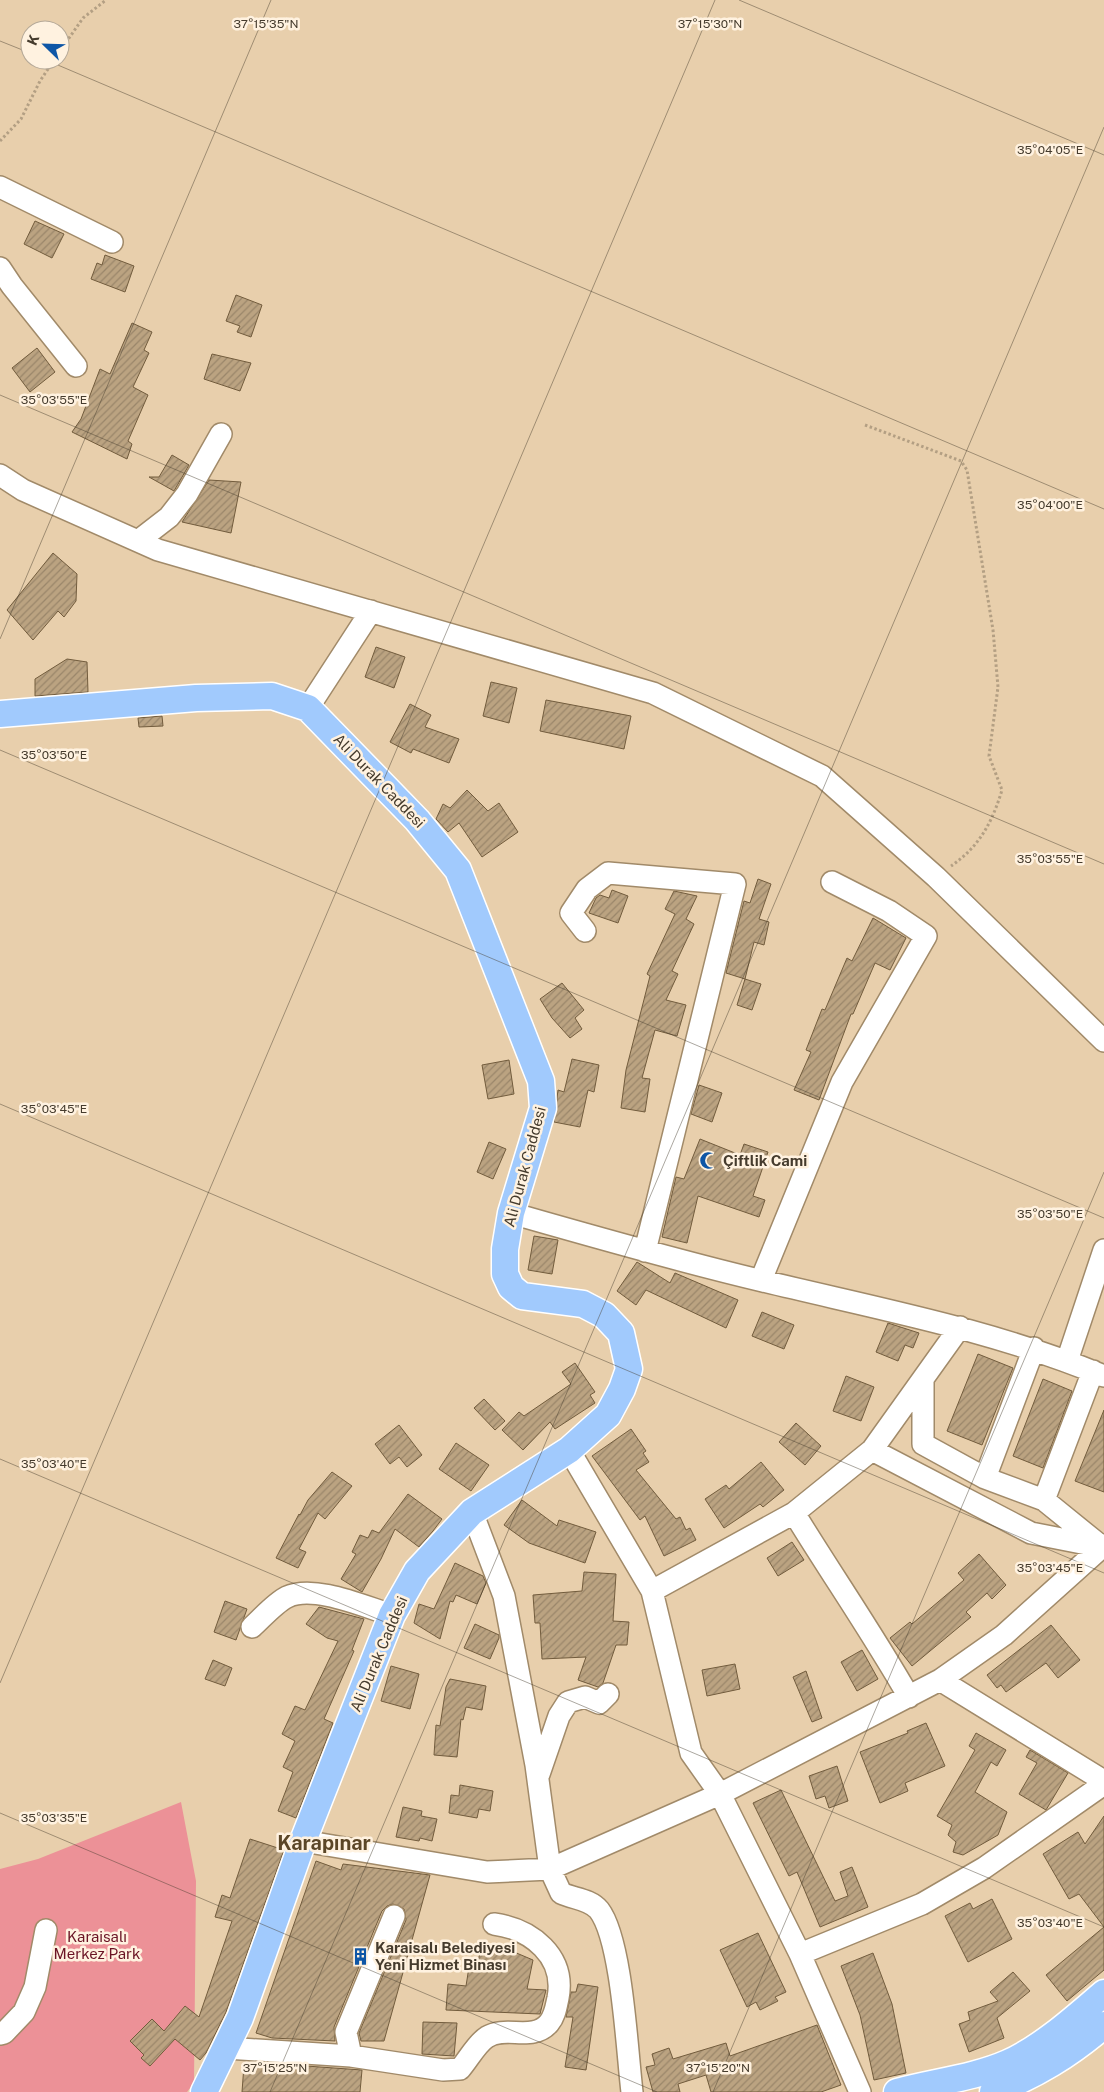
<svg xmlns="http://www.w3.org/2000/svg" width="1104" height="2092" font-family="'Public Sans',sans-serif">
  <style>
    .green { fill: #ec9197 }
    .building { fill: url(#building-hatch); stroke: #725c3d }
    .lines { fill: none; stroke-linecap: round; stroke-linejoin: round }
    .minor-casing { stroke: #a18a69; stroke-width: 24 }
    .major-casing { stroke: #fff; stroke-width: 29 }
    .path { stroke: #b39f83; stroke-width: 3; stroke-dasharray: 2.5 2.5; stroke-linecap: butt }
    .minor { stroke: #fff; stroke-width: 21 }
    .major { stroke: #a1cafd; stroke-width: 26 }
    .ticks { fill: none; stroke: #453b2d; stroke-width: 1; stroke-opacity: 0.45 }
    .labels { text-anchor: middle; stroke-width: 5; stroke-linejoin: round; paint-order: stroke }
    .street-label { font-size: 15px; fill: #453b2d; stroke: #fff2e0 }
    .poi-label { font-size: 15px; font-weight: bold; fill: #453b2d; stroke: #fff2e0; text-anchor: start }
    .park-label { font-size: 15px; fill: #6b1425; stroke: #fff2e0 }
    .district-label { font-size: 20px; font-weight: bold; fill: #5b4627; stroke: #fff2e0 }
    .ticks-label { font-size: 12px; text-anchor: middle; fill: #453b2d; stroke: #fff2e0; stroke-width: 5; stroke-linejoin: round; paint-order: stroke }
  </style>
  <defs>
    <pattern id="building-hatch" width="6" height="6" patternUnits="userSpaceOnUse" patternTransform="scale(1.25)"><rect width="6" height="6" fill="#bba381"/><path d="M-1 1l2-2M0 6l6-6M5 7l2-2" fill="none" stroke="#9a866a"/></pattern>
  </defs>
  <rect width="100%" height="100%" fill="#e8cfac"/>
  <path class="green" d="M 181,1802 L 196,1881 L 194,2083 L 187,2092 L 0,2092 L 0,1869 L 38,1859 Z"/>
  <path class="building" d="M 35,221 L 64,234 L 52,258 L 24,244 Z
    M 105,255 L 134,266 L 125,292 L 91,279 L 97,263 L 102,265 Z
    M 236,295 L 262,305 L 251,337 L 237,332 L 240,326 L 226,321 Z
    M 132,323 L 152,332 L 144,350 L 149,353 L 133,387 L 148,395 L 128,441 L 132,444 L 127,459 L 72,432 L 81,419 L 100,369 L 110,374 Z
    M 37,348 L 55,372 L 30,392 L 12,368 Z
    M 212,354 L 251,363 L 240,391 L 204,379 Z
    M 172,455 L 189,465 L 174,491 L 149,477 L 159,477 Z
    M 209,480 L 241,482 L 231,533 L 182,522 Z
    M 53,553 L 77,574 L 76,601 L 64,617 L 58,611 L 33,640 L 7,610 Z
    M 376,647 L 405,657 L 394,688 L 365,677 Z
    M 67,659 L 87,662 L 88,692 L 35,696 L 35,679 Z
    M 491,682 L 517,688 L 509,723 L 483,716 Z
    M 546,700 L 631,716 L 624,749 L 540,731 Z
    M 410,704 L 431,715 L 425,727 L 459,739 L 449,763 L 413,749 L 411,753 L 390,742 Z
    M 162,716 L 163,726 L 139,727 L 138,718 Z
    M 467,790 L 488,811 L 499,803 L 518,832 L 482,857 L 459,823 L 448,832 L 436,819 L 443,804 L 450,808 Z
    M 758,879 L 771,884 L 759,919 L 769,922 L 764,945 L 754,942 L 745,979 L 726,973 L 744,901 L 750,903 Z
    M 612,890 L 628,896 L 618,923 L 589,913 L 596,898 L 600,895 L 609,898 Z
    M 674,891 L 697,896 L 686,919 L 694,924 L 672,971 L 678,974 L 666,1000 L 686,1005 L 677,1036 L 655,1030 L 642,1078 L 650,1079 L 645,1112 L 621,1108 L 626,1070 L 650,976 L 647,974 L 675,914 L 665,909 Z
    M 873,918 L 906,938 L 890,970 L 875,963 L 853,1014 L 851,1014 L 819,1100 L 794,1090 L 811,1052 L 806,1050 L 822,1009 L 825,1010 L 847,958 L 852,961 Z
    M 745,979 L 761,984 L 752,1010 L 737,1005 Z
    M 562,983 L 584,1010 L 575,1018 L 582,1029 L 570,1038 L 552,1018 L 540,999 Z
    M 572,1059 L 599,1065 L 594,1092 L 588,1090 L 580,1127 L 554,1122 L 558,1090 L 564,1092 Z
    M 509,1060 L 514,1094 L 488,1099 L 482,1065 Z
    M 699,1085 L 722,1093 L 712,1122 L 691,1114 Z
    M 700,1139 L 740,1155 L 744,1144 L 768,1152 L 753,1196 L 765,1200 L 759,1217 L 698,1196 L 687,1243 L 662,1237 L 676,1177 L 684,1179 Z
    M 489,1142 L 506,1149 L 493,1179 L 477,1172 Z
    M 534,1236 L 558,1240 L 552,1274 L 528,1270 Z
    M 637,1262 L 670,1283 L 675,1273 L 738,1300 L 726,1328 L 646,1290 L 636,1305 L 617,1291 Z
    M 762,1312 L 794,1325 L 784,1349 L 752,1336 Z
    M 888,1323 L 919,1333 L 913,1348 L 905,1345 L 898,1361 L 876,1352 Z
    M 978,1354 L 1013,1368 L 982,1445 L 947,1431 Z
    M 575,1363 L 595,1392 L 590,1395 L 595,1403 L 555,1429 L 550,1422 L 523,1450 L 502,1430 L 519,1412 L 524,1416 L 571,1384 L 562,1372 Z
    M 846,1376 L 874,1387 L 861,1421 L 833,1411 Z
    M 1043,1379 L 1072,1391 L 1043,1468 L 1013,1456 Z
    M 484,1399 L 505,1421 L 495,1430 L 474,1408 Z
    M 1104,1410 L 1104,1492 L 1075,1481 Z
    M 796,1423 L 821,1446 L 805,1465 L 779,1442 Z
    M 399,1425 L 422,1455 L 407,1467 L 399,1457 L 390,1464 L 375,1444 Z
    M 631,1429 L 646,1451 L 643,1453 L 649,1462 L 636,1470 L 676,1519 L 680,1517 L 686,1530 L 690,1528 L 696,1540 L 664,1556 L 645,1516 L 640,1520 L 592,1456 Z
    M 456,1443 L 489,1465 L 471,1491 L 439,1469 Z
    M 761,1462 L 784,1490 L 763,1507 L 760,1504 L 724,1528 L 705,1499 L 726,1485 L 729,1489 Z
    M 332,1472 L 352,1486 L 325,1519 L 318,1513 L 299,1549 L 306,1552 L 298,1568 L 276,1558 L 299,1514 L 300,1515 L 308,1500 Z
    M 408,1494 L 442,1519 L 433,1531 L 419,1547 L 395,1529 L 381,1559 L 362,1592 L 341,1579 L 356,1554 L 352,1552 L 360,1535 L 368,1538 L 372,1530 L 379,1533 Z
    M 522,1500 L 557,1526 L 559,1520 L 596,1532 L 585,1563 L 529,1543 L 504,1525 Z
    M 792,1542 L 804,1560 L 778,1576 L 767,1558 Z
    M 979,1554 L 1006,1585 L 992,1599 L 987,1593 L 966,1612 L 971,1617 L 912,1666 L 890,1638 L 910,1622 L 912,1624 L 964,1580 L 958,1573 Z
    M 455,1563 L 483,1576 L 486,1583 L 477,1604 L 456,1595 L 453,1602 L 450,1601 L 440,1639 L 414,1623 L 419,1604 L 434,1609 Z
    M 584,1572 L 616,1574 L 613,1621 L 629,1622 L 627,1645 L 616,1645 L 603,1683 L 598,1687 L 578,1680 L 586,1657 L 542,1659 L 540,1623 L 535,1623 L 533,1595 L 582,1591 Z
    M 225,1601 L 247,1609 L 236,1640 L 214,1632 Z
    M 319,1607 L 364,1619 L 352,1650 L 354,1651 L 324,1719 L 333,1723 L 296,1818 L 278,1811 L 293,1772 L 283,1767 L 295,1741 L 282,1734 L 295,1706 L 305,1710 L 338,1641 L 327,1638 L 306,1624 Z
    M 475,1624 L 499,1635 L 499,1638 L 490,1659 L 464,1648 Z
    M 1051,1625 L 1080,1660 L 1058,1678 L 1046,1663 L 1006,1692 L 1001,1685 L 997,1688 L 987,1675 Z
    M 862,1650 L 878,1679 L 857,1691 L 841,1662 Z
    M 213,1660 L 232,1668 L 225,1686 L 205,1679 Z
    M 735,1664 L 740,1689 L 707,1696 L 702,1670 Z
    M 391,1666 L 419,1674 L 410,1709 L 381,1701 Z
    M 806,1671 L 822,1718 L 812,1722 L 793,1677 Z
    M 450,1679 L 486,1686 L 482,1710 L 466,1707 L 463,1720 L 461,1719 L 457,1757 L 434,1755 L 436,1725 L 440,1726 L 446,1687 Z
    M 926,1723 L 945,1766 L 905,1783 L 908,1791 L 880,1803 L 860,1752 L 908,1733 L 907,1731 Z
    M 976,1733 L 1006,1750 L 997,1766 L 991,1762 L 975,1792 L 1007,1812 L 998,1835 L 963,1855 L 953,1852 L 956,1842 L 948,1835 L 952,1825 L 937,1816 L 975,1750 L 969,1746 Z
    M 1030,1750 L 1068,1773 L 1046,1810 L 1019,1794 L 1037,1763 L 1026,1757 Z
    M 837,1766 L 848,1801 L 829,1808 L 825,1796 L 816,1799 L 809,1776 Z
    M 460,1785 L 493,1791 L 490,1811 L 479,1809 L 477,1818 L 449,1813 L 451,1795 L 459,1796 Z
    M 781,1790 L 835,1901 L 848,1896 L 840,1872 L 852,1867 L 868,1907 L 820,1927 L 797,1872 L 789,1876 L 753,1803 Z
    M 403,1807 L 422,1811 L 421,1816 L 437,1819 L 432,1841 L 420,1838 L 419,1841 L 396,1837 Z
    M 1104,1816 L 1104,1927 L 1079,1894 L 1069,1899 L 1043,1854 L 1078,1832 L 1085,1844 Z
    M 250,1839 L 284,1850 L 226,2012 L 206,2053 L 200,2060 L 175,2039 L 150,2066 L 141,2058 L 144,2055 L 130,2041 L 152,2019 L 164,2031 L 185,2006 L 199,2017 L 232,1921 L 215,1917 L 222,1895 L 230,1898 Z
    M 316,1861 L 341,1870 L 343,1864 L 430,1875 L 384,2041 L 361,2041 L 359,2033 L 406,1920 L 404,1909 L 393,1904 L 387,1906 L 382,1911 L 334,2027 L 335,2041 L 272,2038 L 256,2033 Z
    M 992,1899 L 1012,1939 L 968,1962 L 945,1916 L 970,1903 L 973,1909 Z
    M 1104,1927 L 1104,1970 L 1067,2001 L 1046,1975 Z
    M 758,1933 L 786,1992 L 775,1997 L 778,2001 L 760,2010 L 756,2002 L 747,2007 L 720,1950 Z
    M 481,1948 L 507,1949 L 533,1960 L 527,1989 L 546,1990 L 540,2014 L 446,2010 L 448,1984 L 466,1986 L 469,1967 L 477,1966 Z
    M 873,1953 L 892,2004 L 906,2073 L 874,2080 L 860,2015 L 841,1966 Z
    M 1013,1972 L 1030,1991 L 997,2018 L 1004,2038 L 969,2052 L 959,2024 L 970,2020 L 968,2012 L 998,2001 L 990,1992 Z
    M 578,1984 L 598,1987 L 586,2070 L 565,2067 L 573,2017 L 566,2017 L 571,1992 L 576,1992 Z
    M 423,2022 L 457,2023 L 454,2056 L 422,2054 Z
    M 817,2025 L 841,2085 L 821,2092 L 711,2092 L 706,2075 L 678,2084 L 680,2092 L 653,2092 L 646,2067 L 655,2065 L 652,2054 L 669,2048 L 673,2059 L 726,2043 L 730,2056 Z
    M 250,2062 L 362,2070 L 360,2092 L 242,2092 L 244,2065 L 249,2065 Z"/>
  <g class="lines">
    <defs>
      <path id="minor" d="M 0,187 L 112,242
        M 0,268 L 12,286 L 76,366
        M 0,475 L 23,490 L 158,550 L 653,693 L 822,776 L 936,877 L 1104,1041
        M 138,541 L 169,517 L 187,494 L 221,434
        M 308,708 L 371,611
        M 585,931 L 571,913 L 587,889 L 608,873 L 735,884 L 645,1251
        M 511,1213 C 595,1237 678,1261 763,1281 C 879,1309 993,1330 1104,1376
        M 761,1280 L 842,1082 L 926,936 L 889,911 L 832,882
        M 1067,1361 L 1104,1250
        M 569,1450 L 652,1591 L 691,1753 L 720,1794 L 800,1954 L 860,2092
        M 872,1450 L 1031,1533 L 1102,1547 L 1044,1500 L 985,1478 L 923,1444 L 923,1379
        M 985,1478 L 1034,1348
        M 1044,1500 L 1093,1371
        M 472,1512 L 504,1596 L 536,1765 L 550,1869 L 561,1893 C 574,1899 590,1899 599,1910 C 622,1940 627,2051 632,2092
        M 794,1513 C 832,1575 873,1634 909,1697
        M 652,1591 L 794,1513 L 872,1450 L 960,1327
        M 252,1627 C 262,1618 275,1603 287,1597 C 314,1584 365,1607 392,1615
        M 940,1680 L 1104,1781
        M 539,1774 L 559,1716 L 568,1702 L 585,1697 L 599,1703 L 608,1694
        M 303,1841 L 487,1872 L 550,1869 L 720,1794 L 940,1680 L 1004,1635 L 1104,1545
        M 800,1954 L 922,1904 L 984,1868 L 1104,1784
        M 0,2034 L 4,2033 L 24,2012 L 35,1987 L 46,1930
        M 226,2048 L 351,2056 L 443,2070 L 460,2069 C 468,2060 477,2043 487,2037 C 506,2025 533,2042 549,2023 C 555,2016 556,2007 558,1998 C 566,1956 531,1929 494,1924
        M 351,2056 L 346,2032 L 394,1916"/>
      <path id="major" d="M 0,714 L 196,698 L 272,696 L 308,708 L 417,820 L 458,870 L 541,1081 L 543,1108 L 511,1213 L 505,1249 L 505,1274 L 511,1287 L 522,1296 L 583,1304 L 604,1315 L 621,1333 L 629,1369 L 622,1389 L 608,1415 L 569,1450 L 472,1512 L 417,1571 L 392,1615 L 303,1841 L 240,2018 L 204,2092
        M 897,2092 C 933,2082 974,2078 1008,2063 C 1043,2047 1075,2018 1104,1993
        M 993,2092 C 1036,2075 1069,2055 1104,2025"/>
    </defs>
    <use href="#minor" class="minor-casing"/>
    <use href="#major" class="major-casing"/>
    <path class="path" d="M 60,51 L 83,18 L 106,0
      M 0,141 L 21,119 L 40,81 L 54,60
      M 865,425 L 961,461 L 967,470 L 993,630 L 998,687 L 989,756 L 1002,790 C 992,823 979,847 951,866"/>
    <use href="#minor" class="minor"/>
    <use href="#major" class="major"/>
  </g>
  <path class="ticks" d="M 739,0 L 1104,155M 0,41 L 30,53M 46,60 L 1104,509M 0,395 L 1104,864M 0,639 L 271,0M 0,750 L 1104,1218M 0,1104 L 1104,1573M 0,1459 L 1104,1927M 0,1683 L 715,0M 0,1813 L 657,2092M 270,2092 L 1104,127M 713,2092 L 1104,1172"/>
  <defs>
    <symbol id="mosque-bare" viewBox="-9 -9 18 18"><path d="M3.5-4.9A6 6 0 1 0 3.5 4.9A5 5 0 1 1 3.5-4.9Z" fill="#0e56a6" stroke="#fff2e0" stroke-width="2.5" paint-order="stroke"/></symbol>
    <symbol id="building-bare" viewBox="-9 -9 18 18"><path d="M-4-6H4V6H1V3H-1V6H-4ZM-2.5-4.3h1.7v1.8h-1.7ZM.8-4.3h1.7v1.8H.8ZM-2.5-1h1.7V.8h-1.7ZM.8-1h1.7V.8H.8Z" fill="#0e56a6" stroke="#fff2e0" stroke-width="2.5" paint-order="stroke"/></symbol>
  </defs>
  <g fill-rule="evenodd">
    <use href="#mosque-bare" x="696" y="1148" width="25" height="25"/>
    <use href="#building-bare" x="348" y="1944" width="25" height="25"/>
  </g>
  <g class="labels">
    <g class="street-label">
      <text transform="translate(379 781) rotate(46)" y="5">Ali Durak Caddesi</text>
      <text transform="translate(525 1167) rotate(-75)" y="5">Ali Durak Caddesi</text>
      <text transform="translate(379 1654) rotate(-67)" y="5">Ali Durak Caddesi</text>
    </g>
    <g class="poi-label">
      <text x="723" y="1166">Çiftlik Cami</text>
      <text x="375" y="1953">Karaisalı Belediyesi<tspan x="375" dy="17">Yeni Hizmet Binası</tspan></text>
    </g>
    <g class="park-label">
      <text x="97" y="1942">Karaisalı<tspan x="97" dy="17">Merkez Park</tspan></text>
    </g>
    <g class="district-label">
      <text x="324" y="1850">Karapınar</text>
    </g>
  </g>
  <g class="ticks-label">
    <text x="266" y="28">37°15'35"N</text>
    <text x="710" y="28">37°15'30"N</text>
    <text x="1050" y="154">35°04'05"E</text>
    <text x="54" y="404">35°03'55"E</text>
    <text x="1050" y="509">35°04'00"E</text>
    <text x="54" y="759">35°03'50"E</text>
    <text x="1050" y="863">35°03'55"E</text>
    <text x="54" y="1113">35°03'45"E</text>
    <text x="1050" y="1218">35°03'50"E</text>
    <text x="54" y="1468">35°03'40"E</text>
    <text x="1050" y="1572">35°03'45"E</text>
    <text x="54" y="1822">35°03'35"E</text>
    <text x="1050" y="1927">35°03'40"E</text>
    <text x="275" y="2072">37°15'25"N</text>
    <text x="718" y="2072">37°15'20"N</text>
  </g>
  <g transform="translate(45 45) rotate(293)"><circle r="24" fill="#fff2e0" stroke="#b5a998"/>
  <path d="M0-4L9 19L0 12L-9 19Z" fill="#0e56a6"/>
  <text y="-8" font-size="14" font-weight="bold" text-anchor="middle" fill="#453b2d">K</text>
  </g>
</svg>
